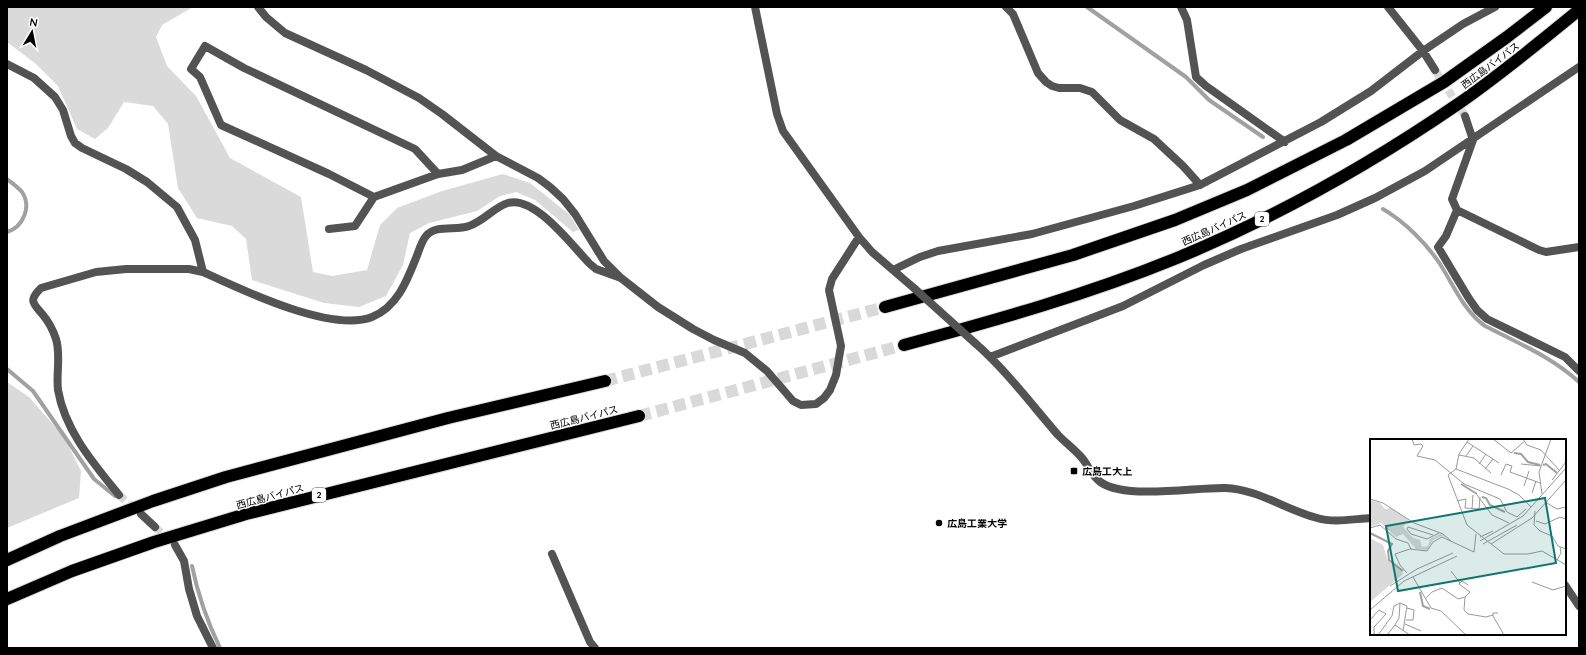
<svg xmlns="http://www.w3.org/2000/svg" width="1586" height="655" font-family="Quicksand,'Noto Sans JP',sans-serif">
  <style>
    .green { fill: #dadada }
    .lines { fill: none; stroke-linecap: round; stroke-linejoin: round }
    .stream { stroke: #a1a1a1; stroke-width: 4 }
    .minor-tunnel { stroke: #d9d9d9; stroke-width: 8; stroke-dasharray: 8 4; stroke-linecap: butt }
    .motorway-tunnel { stroke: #d9d9d9; stroke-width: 12; stroke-dasharray: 12 6; stroke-linecap: butt }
    .motorway-casing { stroke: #dbdbdb; stroke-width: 14 }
    .minor { stroke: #535353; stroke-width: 8 }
    .motorway { stroke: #000; stroke-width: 12 }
    .minor-bridge { stroke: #535353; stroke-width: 8 }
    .poi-dot { fill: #000; stroke: #fff; stroke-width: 1.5 }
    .labels { text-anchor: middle; stroke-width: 3; stroke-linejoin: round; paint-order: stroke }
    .shield { fill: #fff; stroke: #4c4c4c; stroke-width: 1 }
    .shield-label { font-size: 9px; font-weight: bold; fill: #000 }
    .street-label { font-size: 10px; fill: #000; stroke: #fff }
    .poi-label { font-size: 10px; font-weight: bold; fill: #000; stroke: #fff; text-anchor: start }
    .inset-river { fill: none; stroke: #a1a1a1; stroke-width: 2 }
    .inset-road { fill: none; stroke: #999; stroke-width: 1 }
    .view { fill: #0f766e; fill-opacity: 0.15; stroke: #0f766e; stroke-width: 2 }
    .inset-edge { fill: none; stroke: #000; stroke-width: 2 }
  </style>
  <rect width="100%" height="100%" fill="#fff"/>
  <path class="green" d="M 7,7 L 193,7 L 162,25 L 156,37 L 167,66 L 196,96 L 230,158 L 301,197 L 313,272 L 332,276 L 367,270 L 380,225 L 397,208 L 442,191 L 503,174 L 530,183 L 570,215 L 579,230 L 573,232 L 535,200 L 516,192 L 500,196 L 477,211 L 429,223 L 410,233 L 403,265 L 386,296 L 359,307 L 324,303 L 252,280 L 246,239 L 232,226 L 197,218 L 178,188 L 168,124 L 153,106 L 124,102 L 108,128 L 95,139 L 77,129 L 58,86 L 36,64 L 7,42 Z
    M 7,382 L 29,397 L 64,437 L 81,471 L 79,498 L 7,528 Z"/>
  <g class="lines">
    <path class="stream" d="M 1087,7 L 1186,77 L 1209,100 L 1263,137
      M 7,179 C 12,183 18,187 22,192 C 32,207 23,227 7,232
      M 1383,209 C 1405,222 1426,243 1440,264 C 1454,286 1464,311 1485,326 C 1518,343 1552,357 1579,382
      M 7,369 L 33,391 L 94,479 L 115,496
      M 192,566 C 198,595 207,621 220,648"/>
    <path class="minor-tunnel" d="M 1435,70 L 1465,116
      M 119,495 L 137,511
      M 155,527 L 169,540"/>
    <path class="motorway-tunnel" d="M 605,381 L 885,307
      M 639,416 L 904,345"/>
    <defs>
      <path id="motorway" d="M 885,307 L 1073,255 L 1175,220 L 1247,190 L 1346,140 L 1444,82 L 1507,37 L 1546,7
        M 904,345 C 997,320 1089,294 1177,258 C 1274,218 1372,163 1458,104 C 1500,75 1540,42 1579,10
        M 7,560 L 60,536 L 153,501 L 226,477 L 448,418 L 605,381
        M 7,599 L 72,571 L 154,542 L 246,514 L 639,416"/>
    </defs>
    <use href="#motorway" class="motorway-casing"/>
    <path class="minor" d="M 258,7 L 266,17 L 285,33 L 366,70 L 419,98 L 442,114 L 496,156 L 538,178 L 550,187 L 563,199 L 575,214 L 604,261 L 621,278 L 658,307 L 693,329 L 714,340 L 745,353 L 767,371 L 793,401 L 801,405 L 816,404 L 824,398 L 830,390 L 836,375 L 841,346 L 829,290 L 832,279 L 859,237
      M 755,7 L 777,114 L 783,131 L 859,237 L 872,252 L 915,289
      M 1006,7 L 1013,14 L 1038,73 L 1046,82 L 1052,86 L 1059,88 L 1080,88 L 1092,92 L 1120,120 L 1154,139 L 1183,166 L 1200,185
      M 1181,7 L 1187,20 L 1196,77 L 1206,86 L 1285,142
      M 1388,7 L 1423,51 L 1435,70
      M 7,64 L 34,78 L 55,97 L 63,110 L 71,136 L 75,143 L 82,148 L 126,169 L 147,182 L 177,207 L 195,240 L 203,272
      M 1465,116 L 1473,140 L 1452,199 L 1457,210 L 1539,250 L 1546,252 L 1579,247
      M 438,174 L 415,149 L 244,68 L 205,46 L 191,69 L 200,77 L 221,125 L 329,174 L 374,197 L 438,174 L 462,170 L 496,156
      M 1457,210 L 1446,236 L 1438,247 L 1468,297 L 1477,310 L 1487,319 L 1565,357 L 1579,371
      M 329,229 L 355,226 L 374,197
      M 893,270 L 920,257 L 938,251 L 1032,234 L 1134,206 L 1200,185 L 1321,122 L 1371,91 L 1423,51 L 1463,24 L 1495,7
      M 975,343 C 1006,370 1031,404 1058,435 C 1066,443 1075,450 1082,458 C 1088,465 1091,474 1098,480 C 1120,501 1195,487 1225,488 C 1258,489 1286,510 1317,518 C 1334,523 1353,519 1371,518
      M 990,357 L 1123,306 L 1204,265 L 1241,249 L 1337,215 L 1375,198 L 1425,171 L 1579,67
      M 119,495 C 94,464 65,431 58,390 C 56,373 61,355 56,339 C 53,330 48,321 43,315 C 33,303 28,301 41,288 L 96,272 L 126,269 L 189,269 L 203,272 C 242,290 331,333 372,317 C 397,307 407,281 416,258 C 419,251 421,242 426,236 C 436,224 456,231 469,226 C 484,221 494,207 508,203 C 535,195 573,247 590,264 L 596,269 L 621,278
      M 141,514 L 155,527
      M 175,545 L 184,561 L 189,589 L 197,616 L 213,648
      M 552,554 L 590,642 L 595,648
      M 1565,585 L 1579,606"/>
    <use href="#motorway" class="motorway"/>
    <path class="minor-bridge" d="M 915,289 L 975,343"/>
  </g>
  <g class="poi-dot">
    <rect x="1070" y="467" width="8" height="8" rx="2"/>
    <circle cx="939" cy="523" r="4"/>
  </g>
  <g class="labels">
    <g class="shield">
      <rect x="1255" y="212" width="14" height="14" rx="3"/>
      <rect x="312" y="488" width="14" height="14" rx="3"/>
    </g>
    <g class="shield-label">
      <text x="1262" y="222">2</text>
      <text x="319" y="498">2</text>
    </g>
    <g class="street-label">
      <text transform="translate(1490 65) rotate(-37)" y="4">西広島バイパス</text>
      <text transform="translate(1214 228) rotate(-24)" y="4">西広島バイパス</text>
      <text transform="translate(584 417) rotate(-14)" y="4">西広島バイパス</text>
      <text transform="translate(270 496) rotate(-15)" y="4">西広島バイパス</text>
    </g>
    <g class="poi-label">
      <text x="1082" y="475">広島工大上</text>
      <text x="947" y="527">広島工業大学</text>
    </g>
  </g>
  <g transform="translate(1370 439)">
    <rect width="196" height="196" fill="#fff"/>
    <path d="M 0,61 L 10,64 L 15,70 L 21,69 L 39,81 L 33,88 L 42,98 L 50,101 L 52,108 L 58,107 L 60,100 L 70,95 L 77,98 L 71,97 L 63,101 L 57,111 L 46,110 L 33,95 L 26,98 L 11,84 L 0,88 ZM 0,99 L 13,106 L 18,122 L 30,129 L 33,135 L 0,163 Z" fill="#dadada"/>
    <path class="inset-river" d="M 144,14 L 151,15 L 158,23 L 170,26M 173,26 L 176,25 L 187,34M 91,45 L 107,55M 112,58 L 116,59 L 120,66 L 135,73M 0,94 L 22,105 L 18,112 L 19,121 L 33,132M 50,153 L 53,167 L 60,170"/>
    <path class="inset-road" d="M 42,0 L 44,6 L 51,5 L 53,7 L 47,17 L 65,21 L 94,45 L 130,60 L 137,73 L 147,78M 99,0 L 89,15 L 86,30 L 78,36 L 97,86 L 134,115 L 158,115 L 172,112 L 196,126M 123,0 L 141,14 L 155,2M 153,0 L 157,6 L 171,11 L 190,32M 97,3 L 129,24M 89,16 L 104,19 L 121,34M 96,17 L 103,7M 109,25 L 116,15M 151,25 L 171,27M 86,30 L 138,50 L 149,56 L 161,68M 115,30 L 123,20M 131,36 L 136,25 L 142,27 L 140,33 L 170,44M 182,41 L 196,23M 154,47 L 159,32M 162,54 L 166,42M 172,55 L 169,33 L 181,0M 107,56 L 122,76 L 139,84M 0,60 L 13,64 L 44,84 L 73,95 L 81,102M 87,62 L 96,60 L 95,69 L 109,70 L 110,58M 177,64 L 187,70 L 196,68M 102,70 L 103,56M 165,72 L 164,86 L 170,92 L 182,97 L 188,107 L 196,110M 147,78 L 156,70M 166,82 L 175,85 L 190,78 L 196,80M 0,89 L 10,86 L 26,100 L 38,104 L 41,110M 63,96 L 38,88 L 37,90 L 41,95 L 57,100 L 69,94M 110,98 L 123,92M 110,102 L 153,77 L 196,29M 113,105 L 147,86M 121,105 L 162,79 L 196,41M 187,121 L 191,114 L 190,108M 81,132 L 90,144M 37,134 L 30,126 L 25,115 L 40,110 L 57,112 L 63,103 L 72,98 L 104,113 L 106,95M 43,138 L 61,169 L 71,172 L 96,196M 162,143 L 183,151 L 196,147M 20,147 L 47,130 L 83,114M 95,158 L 100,153 L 89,145 L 92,142 L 98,146M 55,160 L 62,153 L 72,149 L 88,160 L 95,158 L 94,171 L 98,175 L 116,178 L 123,176M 0,171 L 34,142 L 87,117M 128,174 L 123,174 L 123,177 L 134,196M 0,181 L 9,171 L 16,175 L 4,188 L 4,196M 36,181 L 43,181 L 44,171 L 37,169M 35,185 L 51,192M 25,186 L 29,179 L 30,164M 8,196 L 22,177 L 24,167 L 30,164 L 37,167 L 33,192M 17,196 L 25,186 L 40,196"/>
    <path class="view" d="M 175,59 L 186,124 L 28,152 L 16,87 Z"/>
    <rect width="196" height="196" class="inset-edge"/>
  </g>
  <rect width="1586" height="655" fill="none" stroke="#000000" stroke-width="16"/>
  <g transform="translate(32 32) rotate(10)" stroke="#ffffff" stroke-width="3" paint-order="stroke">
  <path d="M0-3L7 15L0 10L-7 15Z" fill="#000000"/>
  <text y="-6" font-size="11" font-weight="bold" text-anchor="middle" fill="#000000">N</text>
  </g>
</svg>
